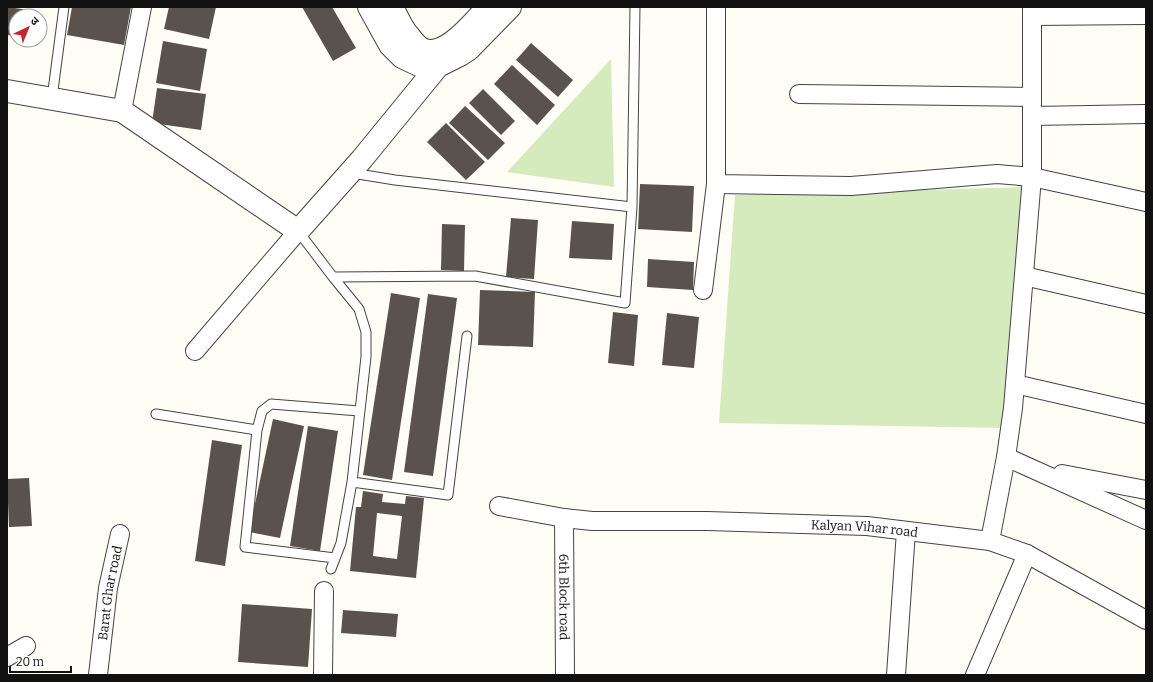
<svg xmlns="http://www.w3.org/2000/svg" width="1153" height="682" font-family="Bitter,'Noto Sans Devanagari',serif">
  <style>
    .green { fill: #d5ebbd }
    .building { fill: #5a524d; fill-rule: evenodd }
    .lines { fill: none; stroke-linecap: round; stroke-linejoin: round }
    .service-casing { stroke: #444; stroke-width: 11 }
    .minor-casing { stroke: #444; stroke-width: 20 }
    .tertiary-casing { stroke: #444; stroke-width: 24 }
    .service { stroke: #fff; stroke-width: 9 }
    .minor { stroke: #fff; stroke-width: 18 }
    .tertiary { stroke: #fff; stroke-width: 22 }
    .labels { text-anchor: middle; stroke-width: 4; stroke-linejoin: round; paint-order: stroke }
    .street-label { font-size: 13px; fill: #111; stroke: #fff }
  </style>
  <rect width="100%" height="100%" fill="#fffdf5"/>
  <path class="green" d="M 611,59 L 614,187 L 507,172 Z
    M 1024,187 L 1005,428 L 719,423 L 735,195 Z"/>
  <path class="building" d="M 7,7 L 37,11 L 36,16 L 16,16 L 16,36 L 7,35 Z
    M 72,7 L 131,7 L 124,45 L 67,35 Z
    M 169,7 L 216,7 L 209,39 L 164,29 Z
    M 302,7 L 332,7 L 356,48 L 333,61 Z
    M 163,41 L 207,49 L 200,91 L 156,83 Z
    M 531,43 L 573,80 L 558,97 L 516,60 Z
    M 512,65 L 555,105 L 537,125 L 494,84 Z
    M 157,88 L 206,94 L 201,130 L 152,123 Z
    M 483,89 L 515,121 L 501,135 L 469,103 Z
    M 465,106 L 505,143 L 488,160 L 449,123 Z
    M 446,123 L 485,162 L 466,180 L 427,142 Z
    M 640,184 L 694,186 L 692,232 L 638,229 Z
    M 511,218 L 538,220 L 534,279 L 506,277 Z
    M 572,221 L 614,224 L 612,260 L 569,258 Z
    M 442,224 L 465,225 L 464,271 L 441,270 Z
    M 648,259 L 694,262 L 693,290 L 647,287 Z
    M 480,290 L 535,292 L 533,347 L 478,345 Z
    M 391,293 L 420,298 L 392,480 L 363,475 Z
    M 428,294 L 457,298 L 433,476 L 404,472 Z
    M 613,312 L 638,315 L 634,366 L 608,363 Z
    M 667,313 L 699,317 L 694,368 L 662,365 Z
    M 273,419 L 304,426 L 280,538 L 249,532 Z
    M 308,426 L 338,431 L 320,551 L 290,546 Z
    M 212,440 L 242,445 L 225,566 L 195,561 Z
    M 29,478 L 32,526 L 9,527 L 7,479 Z
    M 363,491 L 383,494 L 382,502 L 405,504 L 406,496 L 424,498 L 416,578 L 350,571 L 356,507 L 361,507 ZM 377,513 L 402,516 L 397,559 L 373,556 Z
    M 242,604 L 312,609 L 308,667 L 238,662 Z
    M 343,610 L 398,614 L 396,637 L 341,633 Z"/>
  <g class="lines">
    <defs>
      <path id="service" d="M 52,98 L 64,7
        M 352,173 L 395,180 L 632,207 L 635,7
        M 298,231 L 333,277 L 359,309 L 366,332 L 366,357 L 352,482 L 341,543 L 331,569
        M 333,277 L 475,276 L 625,303 L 632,207
        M 156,414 L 257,430
        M 352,482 L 448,495 L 467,336
        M 335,558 L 245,547 L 257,430 L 262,411 L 271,404 L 359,411"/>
      <g id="minor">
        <path d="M 716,7 L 716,184 L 851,186 L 997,174 L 1032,177 L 1146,202"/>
        <path d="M 1032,7 L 1032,177 L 1013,408 L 1006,457 L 1146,520"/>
        <path d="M 1032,16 L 1146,15"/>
        <path d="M 799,94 L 1032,97"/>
        <path d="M 122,111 L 142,7"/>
        <path d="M 1032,116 L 1146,114"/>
        <path d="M 1024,276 L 1146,304"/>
        <path d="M 703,290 L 716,184"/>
        <path d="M 195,351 L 298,231"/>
        <path d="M 1015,384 L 1146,414"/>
        <path d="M 1062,474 L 1146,490"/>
        <path id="s1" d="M 499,506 L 564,518 L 592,521 L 707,521 L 867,526 L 990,541 L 1027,554 L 1146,620"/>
        <path id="s2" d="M 564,518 L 565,675"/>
        <path d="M 990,541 L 1006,457"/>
        <path d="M 7,657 L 26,646"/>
        <path id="s3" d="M 98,675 L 108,588 L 120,534"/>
        <path d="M 323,675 L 324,591"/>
        <path d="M 896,675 L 906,531"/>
        <path d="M 975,675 L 1027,554"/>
      </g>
      <path id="tertiary" d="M 369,7 L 390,45 L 402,57 L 421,66 L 438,66 L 460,55 L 469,49 L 510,7
        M 392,7 C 397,16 402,29 409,36 C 412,40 418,47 422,49 C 445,60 474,21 488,7
        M 7,91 L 122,111 L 298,231 L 362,159 L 438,66"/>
    </defs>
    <use href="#service" class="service-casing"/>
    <use href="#minor" class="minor-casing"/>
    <use href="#tertiary" class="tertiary-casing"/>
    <use href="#service" class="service"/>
    <use href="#minor" class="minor"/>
    <use href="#tertiary" class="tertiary"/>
  </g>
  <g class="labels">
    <g class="street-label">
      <text dy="5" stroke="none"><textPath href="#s1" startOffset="367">Kalyan Vihar road</textPath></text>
      <text dy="5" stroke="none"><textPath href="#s3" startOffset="83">Barat Ghar road</textPath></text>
      <text dy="5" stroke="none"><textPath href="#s2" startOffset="79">6th Block road</textPath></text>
    </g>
  </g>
  <rect width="1153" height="682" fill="none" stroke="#111111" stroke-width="16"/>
  <g transform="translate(28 28) rotate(44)"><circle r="19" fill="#ffffff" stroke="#a0a0a0"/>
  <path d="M0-3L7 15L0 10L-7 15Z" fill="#c4262e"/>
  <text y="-6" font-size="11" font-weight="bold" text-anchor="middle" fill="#111111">उ</text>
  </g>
  <path d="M10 666v6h61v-6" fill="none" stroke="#111111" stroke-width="2"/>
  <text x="16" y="666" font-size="12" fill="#111111" stroke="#ffffff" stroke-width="3" paint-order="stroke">20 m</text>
</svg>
